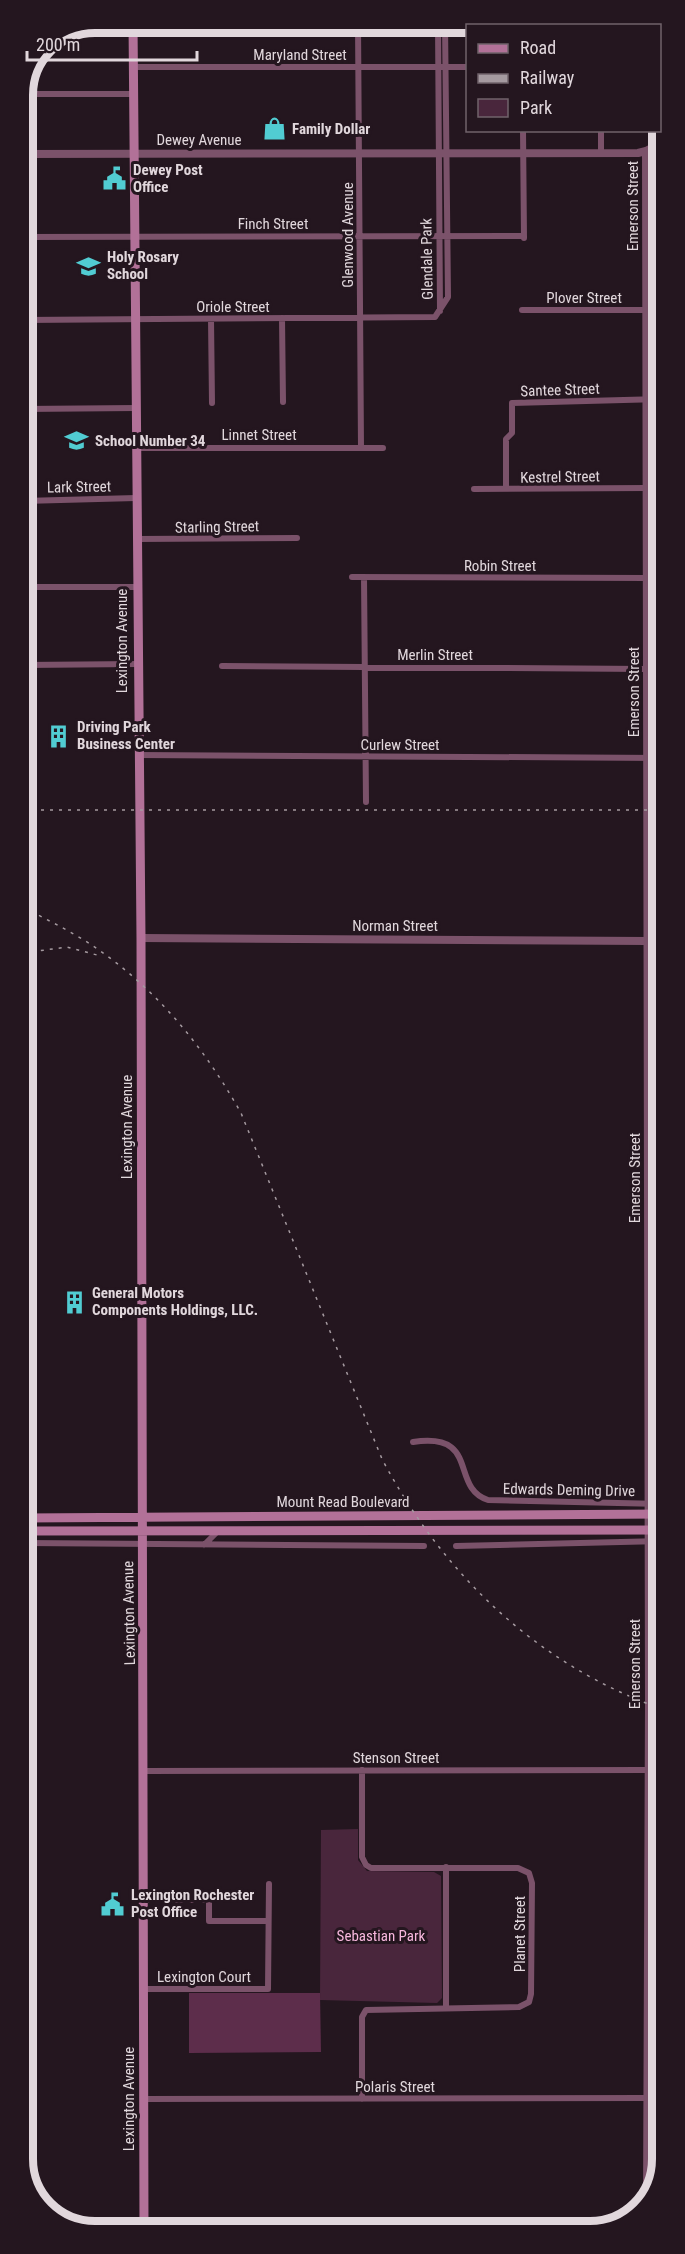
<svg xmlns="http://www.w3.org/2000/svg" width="685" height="2254" font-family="'Roboto Condensed',sans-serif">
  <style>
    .green { fill: #49263c }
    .forest { fill: #5d2d4b }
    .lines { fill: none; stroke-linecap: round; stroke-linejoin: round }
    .minor { stroke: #7b526a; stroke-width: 6 }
    .tertiary { stroke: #7b526a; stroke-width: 8 }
    .secondary { stroke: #b27198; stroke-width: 9 }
    .rail { stroke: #a59aa0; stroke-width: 1.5; stroke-dasharray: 3 6; stroke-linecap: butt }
    .labels { text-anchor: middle; stroke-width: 6; stroke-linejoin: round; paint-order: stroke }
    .street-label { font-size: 15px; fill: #e1d7dc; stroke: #24161f }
    .poi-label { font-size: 15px; font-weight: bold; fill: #e1d7dc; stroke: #24161f; text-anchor: start }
    .park-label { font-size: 15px; fill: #f7b7dd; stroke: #24161f }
    .rim { fill: none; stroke: #e1d7dc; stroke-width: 8 }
  </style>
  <rect width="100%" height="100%" fill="#24161f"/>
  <path class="green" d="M 358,1829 L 358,1860 L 367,1871 L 434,1872 L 441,1876 L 442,1998 L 437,2003 L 320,2000 L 321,1830 Z"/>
  <path class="forest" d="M 189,1993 L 320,1993 L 321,2052 L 189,2053 Z"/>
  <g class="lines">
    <path class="minor" d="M 94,23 L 133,23
      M 358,23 L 361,447
      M 438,23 L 440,311
      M 522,23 L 522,26
      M 601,26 L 601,24
      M 133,67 L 468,67
      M 23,94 L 133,94
      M 523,130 L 524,238
      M 601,153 L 601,130
      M 646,211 L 661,206
      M 23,237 L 524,236
      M 522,310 L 646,310
      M 282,318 L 283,402
      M 211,319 L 212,403
      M 23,320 L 435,317 L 448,297 L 445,23
      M 23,409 L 136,408
      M 136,448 L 383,448
      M 474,489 L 647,488
      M 506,489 L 506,439 L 512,433 L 512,403 L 661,399
      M 23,501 L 136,498
      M 137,539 L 297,538
      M 352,577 L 647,578
      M 364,577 L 366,802
      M 23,587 L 137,587
      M 23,665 L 138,664
      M 222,666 L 647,669
      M 138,755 L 662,758
      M 648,889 L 662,889
      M 648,982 L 662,982
      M 648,1074 L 662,1074
      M 648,1316 L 662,1316
      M 648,1392 L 662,1392
      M 413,1442 C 481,1432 449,1487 488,1500 L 662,1504
      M 648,1469 L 662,1469
      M 24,1543 L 424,1546
      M 204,1545 L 217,1532
      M 456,1546 L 662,1541
      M 362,1770 L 362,1857 L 366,1865 L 371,1868 L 518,1868 L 529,1873 L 532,1883 L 531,1994 L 529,2002 L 519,2007 L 366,2010 L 362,2017 L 362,2099
      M 145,1771 L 648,1770
      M 446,1867 L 446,2008
      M 145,1900 L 209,1900 L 209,1921 L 268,1921
      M 144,1989 L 268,1989 L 269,1884
      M 144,2099 L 647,2098"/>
    <path class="tertiary" d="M 646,151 L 649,1704 L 647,2204
      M 23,154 L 638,153 L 646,151 L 661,143
      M 141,938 L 648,941
      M 648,1167 L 662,1167"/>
    <path class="secondary" d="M 133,23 L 141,938 L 144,2231
      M 24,1518 L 662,1514
      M 24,1531 L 662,1530"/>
    <path class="rail" d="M 23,810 L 662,810
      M 23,907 C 49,921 75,933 99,950 C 160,993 205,1049 241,1113 L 382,1459 C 443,1574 537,1665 662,1709
      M 23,953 L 67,947 L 97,955"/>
  </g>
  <defs>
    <symbol id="shop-bare" viewBox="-9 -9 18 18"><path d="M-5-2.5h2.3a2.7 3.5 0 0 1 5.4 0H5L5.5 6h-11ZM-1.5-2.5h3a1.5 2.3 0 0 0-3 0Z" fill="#51ccd2" stroke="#24161f" stroke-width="2.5" paint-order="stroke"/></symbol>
    <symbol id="civic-bare" viewBox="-9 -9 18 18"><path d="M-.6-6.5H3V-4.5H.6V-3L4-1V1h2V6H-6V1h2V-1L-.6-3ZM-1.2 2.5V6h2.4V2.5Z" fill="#51ccd2" stroke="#24161f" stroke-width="2.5" paint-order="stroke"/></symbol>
    <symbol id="school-bare" viewBox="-9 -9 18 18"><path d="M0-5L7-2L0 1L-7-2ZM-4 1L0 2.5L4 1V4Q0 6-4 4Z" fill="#51ccd2" stroke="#24161f" stroke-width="2.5" paint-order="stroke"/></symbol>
    <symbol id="building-bare" viewBox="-9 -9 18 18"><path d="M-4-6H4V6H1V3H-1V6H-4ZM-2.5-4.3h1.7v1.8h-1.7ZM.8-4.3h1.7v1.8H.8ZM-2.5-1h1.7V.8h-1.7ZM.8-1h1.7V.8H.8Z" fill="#51ccd2" stroke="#24161f" stroke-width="2.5" paint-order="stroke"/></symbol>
  </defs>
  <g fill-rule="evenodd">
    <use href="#shop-bare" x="258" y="112" width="33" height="33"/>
    <use href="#civic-bare" x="98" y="162" width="33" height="33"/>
    <use href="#school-bare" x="72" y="250" width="33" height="33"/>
    <use href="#school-bare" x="60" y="424" width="33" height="33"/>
    <use href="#building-bare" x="42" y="720" width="33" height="33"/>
    <use href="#building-bare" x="58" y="1286" width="33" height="33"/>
    <use href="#civic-bare" x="96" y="1888" width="33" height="33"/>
  </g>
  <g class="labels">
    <g class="street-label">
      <text x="300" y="60">Maryland Street</text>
      <text x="199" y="145">Dewey Avenue</text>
      <text transform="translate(633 206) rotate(-90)" y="5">Emerson Street</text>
      <text x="273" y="229">Finch Street</text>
      <text transform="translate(348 235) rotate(-90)" y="5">Glenwood Avenue</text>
      <text transform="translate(427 259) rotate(-91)" y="5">Glendale Park</text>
      <text x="584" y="303">Plover Street</text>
      <text x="233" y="312">Oriole Street</text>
      <text transform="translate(560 390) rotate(-2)" y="5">Santee Street</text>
      <text x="259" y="440">Linnet Street</text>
      <text transform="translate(560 477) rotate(-1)" y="5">Kestrel Street</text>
      <text transform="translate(79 487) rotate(-1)" y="5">Lark Street</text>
      <text transform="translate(217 527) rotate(-1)" y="5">Starling Street</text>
      <text x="500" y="571">Robin Street</text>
      <text transform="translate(122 641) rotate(-90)" y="5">Lexington Avenue</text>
      <text x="435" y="660">Merlin Street</text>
      <text transform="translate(634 692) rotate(-90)" y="5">Emerson Street</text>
      <text x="400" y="750">Curlew Street</text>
      <text x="395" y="931">Norman Street</text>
      <text transform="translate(127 1127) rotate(-90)" y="5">Lexington Avenue</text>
      <text transform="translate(635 1178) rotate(-90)" y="5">Emerson Street</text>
      <text transform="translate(569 1490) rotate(1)" y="5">Edwards Deming Drive</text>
      <text x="343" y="1507">Mount Read Boulevard</text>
      <text transform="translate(129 1613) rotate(-91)" y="5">Lexington Avenue</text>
      <text transform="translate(635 1664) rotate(-90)" y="5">Emerson Street</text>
      <text x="396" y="1763">Stenson Street</text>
      <text transform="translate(520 1934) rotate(-90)" y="5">Planet Street</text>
      <text x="204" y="1982">Lexington Court</text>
      <text x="395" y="2092">Polaris Street</text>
      <text transform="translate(129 2099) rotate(-90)" y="5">Lexington Avenue</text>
    </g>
    <g class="poi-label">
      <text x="292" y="134">Family Dollar</text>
      <text x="133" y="175">Dewey Post<tspan x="133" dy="17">Office</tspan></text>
      <text x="107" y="262">Holy Rosary<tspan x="107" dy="17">School</tspan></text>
      <text x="95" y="446">School Number 34</text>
      <text x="77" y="732">Driving Park<tspan x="77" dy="17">Business Center</tspan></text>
      <text x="92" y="1298">General Motors<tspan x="92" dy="17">Components Holdings, LLC.</tspan></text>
      <text x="131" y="1900">Lexington Rochester<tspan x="131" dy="17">Post Office</tspan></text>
    </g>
    <g class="park-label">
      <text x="381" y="1941">Sebastian Park</text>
    </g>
  </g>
  <path d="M0 0H685V2254H0ZM95 33H590A62 62 0 0 1 652 95V2159A62 62 0 0 1 590 2221H95A62 62 0 0 1 33 2159V95A62 62 0 0 1 95 33Z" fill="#24161f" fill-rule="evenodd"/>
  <path class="rim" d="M95 33H590A62 62 0 0 1 652 95V2159A62 62 0 0 1 590 2221H95A62 62 0 0 1 33 2159V95A62 62 0 0 1 95 33Z"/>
  <rect x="466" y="24" width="195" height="108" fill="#24161f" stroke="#70636b" stroke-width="1.5"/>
  <rect x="478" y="44" width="30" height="9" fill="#b27198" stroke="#70636b" stroke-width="1.5"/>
  <text x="520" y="54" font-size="18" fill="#e1d7dc">Road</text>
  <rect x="478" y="74" width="30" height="9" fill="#a59aa0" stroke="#70636b" stroke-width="1.5"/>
  <text x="520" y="84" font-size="18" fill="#e1d7dc">Railway</text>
  <rect x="478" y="99" width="30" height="18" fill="#49263c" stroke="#70636b" stroke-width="1.5"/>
  <text x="520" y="114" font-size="18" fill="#e1d7dc">Park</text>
  <path d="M27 51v9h170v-9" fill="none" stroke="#e1d7dc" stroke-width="3"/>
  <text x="36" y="51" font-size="18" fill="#e1d7dc" stroke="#24161f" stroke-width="4.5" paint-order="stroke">200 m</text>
</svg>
